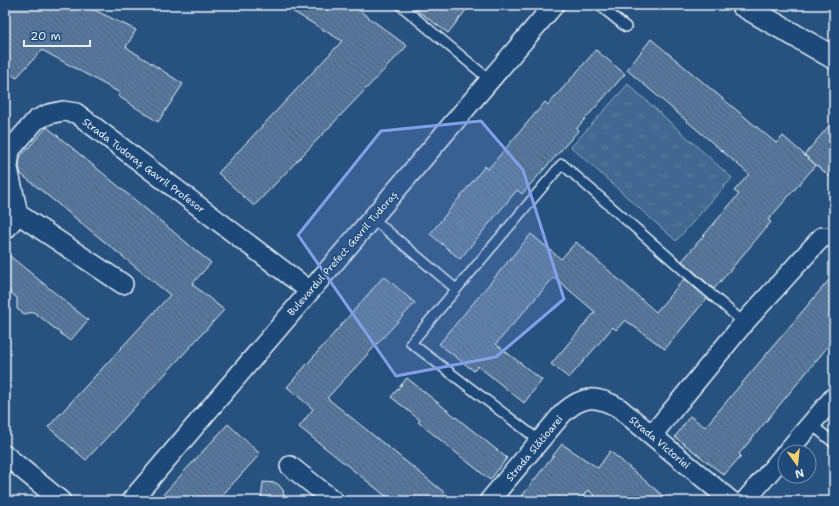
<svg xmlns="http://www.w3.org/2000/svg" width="839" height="506" font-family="'Shantell Sans',sans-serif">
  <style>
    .park { fill: url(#park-tufts); stroke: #96acc4 }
    .building { fill: url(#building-back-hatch); stroke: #e8f1f8 }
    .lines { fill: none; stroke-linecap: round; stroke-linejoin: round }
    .lane-casing { stroke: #e8f1f8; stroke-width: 12 }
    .street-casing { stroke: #e8f1f8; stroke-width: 22 }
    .secondary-casing { stroke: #e8f1f8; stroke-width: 25 }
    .lane { stroke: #1f4a7a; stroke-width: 9 }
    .street { stroke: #1f4a7a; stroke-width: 19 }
    .secondary { stroke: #1f4a7a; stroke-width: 22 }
    .marked { fill: #82a0e8; fill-opacity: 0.2; stroke: #82a0e8; stroke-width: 3; stroke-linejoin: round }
    .labels { text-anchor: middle; stroke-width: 3; stroke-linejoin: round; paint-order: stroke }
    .street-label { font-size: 10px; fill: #e8f1f8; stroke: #1f4a7a }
  </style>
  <defs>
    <pattern id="park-tufts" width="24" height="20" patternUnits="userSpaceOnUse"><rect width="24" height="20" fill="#436891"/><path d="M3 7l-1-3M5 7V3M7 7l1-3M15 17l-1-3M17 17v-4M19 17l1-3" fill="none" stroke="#5e7ea1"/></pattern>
    <pattern id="building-back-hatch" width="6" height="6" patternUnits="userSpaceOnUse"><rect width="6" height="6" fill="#57789d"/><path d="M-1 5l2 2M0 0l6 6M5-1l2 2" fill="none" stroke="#4f6278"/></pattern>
  </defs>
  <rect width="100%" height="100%" fill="#27517f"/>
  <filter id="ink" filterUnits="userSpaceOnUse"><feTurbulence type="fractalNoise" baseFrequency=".025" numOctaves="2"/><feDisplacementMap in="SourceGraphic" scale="8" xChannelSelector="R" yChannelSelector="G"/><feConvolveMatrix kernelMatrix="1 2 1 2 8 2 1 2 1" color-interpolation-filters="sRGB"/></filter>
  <g filter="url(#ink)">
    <path class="park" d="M 628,84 L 732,178 L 676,241 L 571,147 Z"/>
    <path class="building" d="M 5,5 L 84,5 L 136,30 L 126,47 L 183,84 L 158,122 L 118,96 L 120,93 L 42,50 L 16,78 L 5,68 Z
      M 282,5 L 352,5 L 407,46 L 254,206 L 218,173 L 342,41 Z
      M 410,5 L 470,5 L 448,33 Z
      M 651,39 L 776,143 L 783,136 L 816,165 L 768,220 L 771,222 L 714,289 L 682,261 L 739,194 L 734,191 L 749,174 L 627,70 Z
      M 596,50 L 625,74 L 577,128 L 579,130 L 522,194 L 517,190 L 460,259 L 430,234 L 485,166 L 488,169 L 545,102 L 548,105 Z
      M 834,120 L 834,180 L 804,155 Z
      M 47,127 L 211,263 L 192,284 L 224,310 L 86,460 L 48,427 L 170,295 L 21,174 L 19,167 L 20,157 Z
      M 531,234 L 561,259 L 576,242 L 656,312 L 684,279 L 707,298 L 665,349 L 625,320 L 616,330 L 613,327 L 569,378 L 551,364 L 595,312 L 554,277 L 496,344 L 542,380 L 524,403 L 478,366 L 474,371 L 439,344 Z
      M 5,252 L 88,320 L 70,341 L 34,312 L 24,314 L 17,309 L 17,298 L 5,288 Z
      M 834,274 L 834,339 L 739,454 L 741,456 L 724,475 L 675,437 L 690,416 L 705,427 Z
      M 384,276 L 415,303 L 327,398 L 455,501 L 392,501 L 299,427 L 313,409 L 287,387 Z
      M 407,378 L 507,458 L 490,480 L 418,422 L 420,420 L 391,397 Z
      M 228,424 L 260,454 L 217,501 L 157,501 Z
      M 562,444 L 598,468 L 610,451 L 669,501 L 601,501 L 588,490 L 579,501 L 518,501 Z
      M 263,482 L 276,483 L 279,485 L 283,490 L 285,501 L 261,501 Z"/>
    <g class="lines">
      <defs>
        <path id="lane" d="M 400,5 L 490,80
          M 599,5 L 626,27
          M 372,218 L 456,289
          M 811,424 L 834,443
          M 540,441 L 411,343 L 562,164 L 744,323"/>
        <path id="street" d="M 5,230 L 18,214
          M 123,284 L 18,214 L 8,168 L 10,150 L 36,120 L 49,114 L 63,111 L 76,113 L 310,291
          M 652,435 L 744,323 L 822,237 L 834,237
          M 787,452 L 834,397
          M 5,455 L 61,501
          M 290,466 L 334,501
          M 131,501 L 554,5
          M 489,501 L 563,413 C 583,395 596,395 619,408 L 731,501
          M 745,501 L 785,454"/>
        <path id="secondary" d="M 742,5 L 834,58"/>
      </defs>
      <use href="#lane" class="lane-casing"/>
      <use href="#street" class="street-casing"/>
      <use href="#secondary" class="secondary-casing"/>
      <use href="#lane" class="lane"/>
      <use href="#street" class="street"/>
      <use href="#secondary" class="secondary"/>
    </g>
  </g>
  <path class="marked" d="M 481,121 L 523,170 L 564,299 L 496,357 L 396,376 L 298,235 L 381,131 Z"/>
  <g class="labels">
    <g class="street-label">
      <text transform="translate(144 165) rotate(37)" y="4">Strada Tudoraș Gavril Profesor</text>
      <text transform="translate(342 253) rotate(-49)" y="4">Bulevardul Prefect Gavril Tudoraș</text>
      <text transform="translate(660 442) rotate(40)" y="4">Strada Victoriei</text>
      <text transform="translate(534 448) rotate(-50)" y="4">Strada Slătioarei</text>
    </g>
  </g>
  <rect width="839" height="506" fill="none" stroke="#1f4a7a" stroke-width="20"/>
  <rect x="10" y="10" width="819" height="486" fill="none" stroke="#e8f1f8" stroke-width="1.5" filter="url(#ink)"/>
  <g transform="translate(797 464) rotate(165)"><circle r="19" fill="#1f4a7a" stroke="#6f8dac"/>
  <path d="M0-3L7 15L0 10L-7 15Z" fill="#ffd166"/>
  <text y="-6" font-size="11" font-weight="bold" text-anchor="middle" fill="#e8f1f8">N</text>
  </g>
  <path d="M24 40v6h66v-6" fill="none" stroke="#e8f1f8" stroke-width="2"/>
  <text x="30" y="40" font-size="12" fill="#e8f1f8" stroke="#1f4a7a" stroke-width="3" paint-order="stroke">20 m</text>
</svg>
